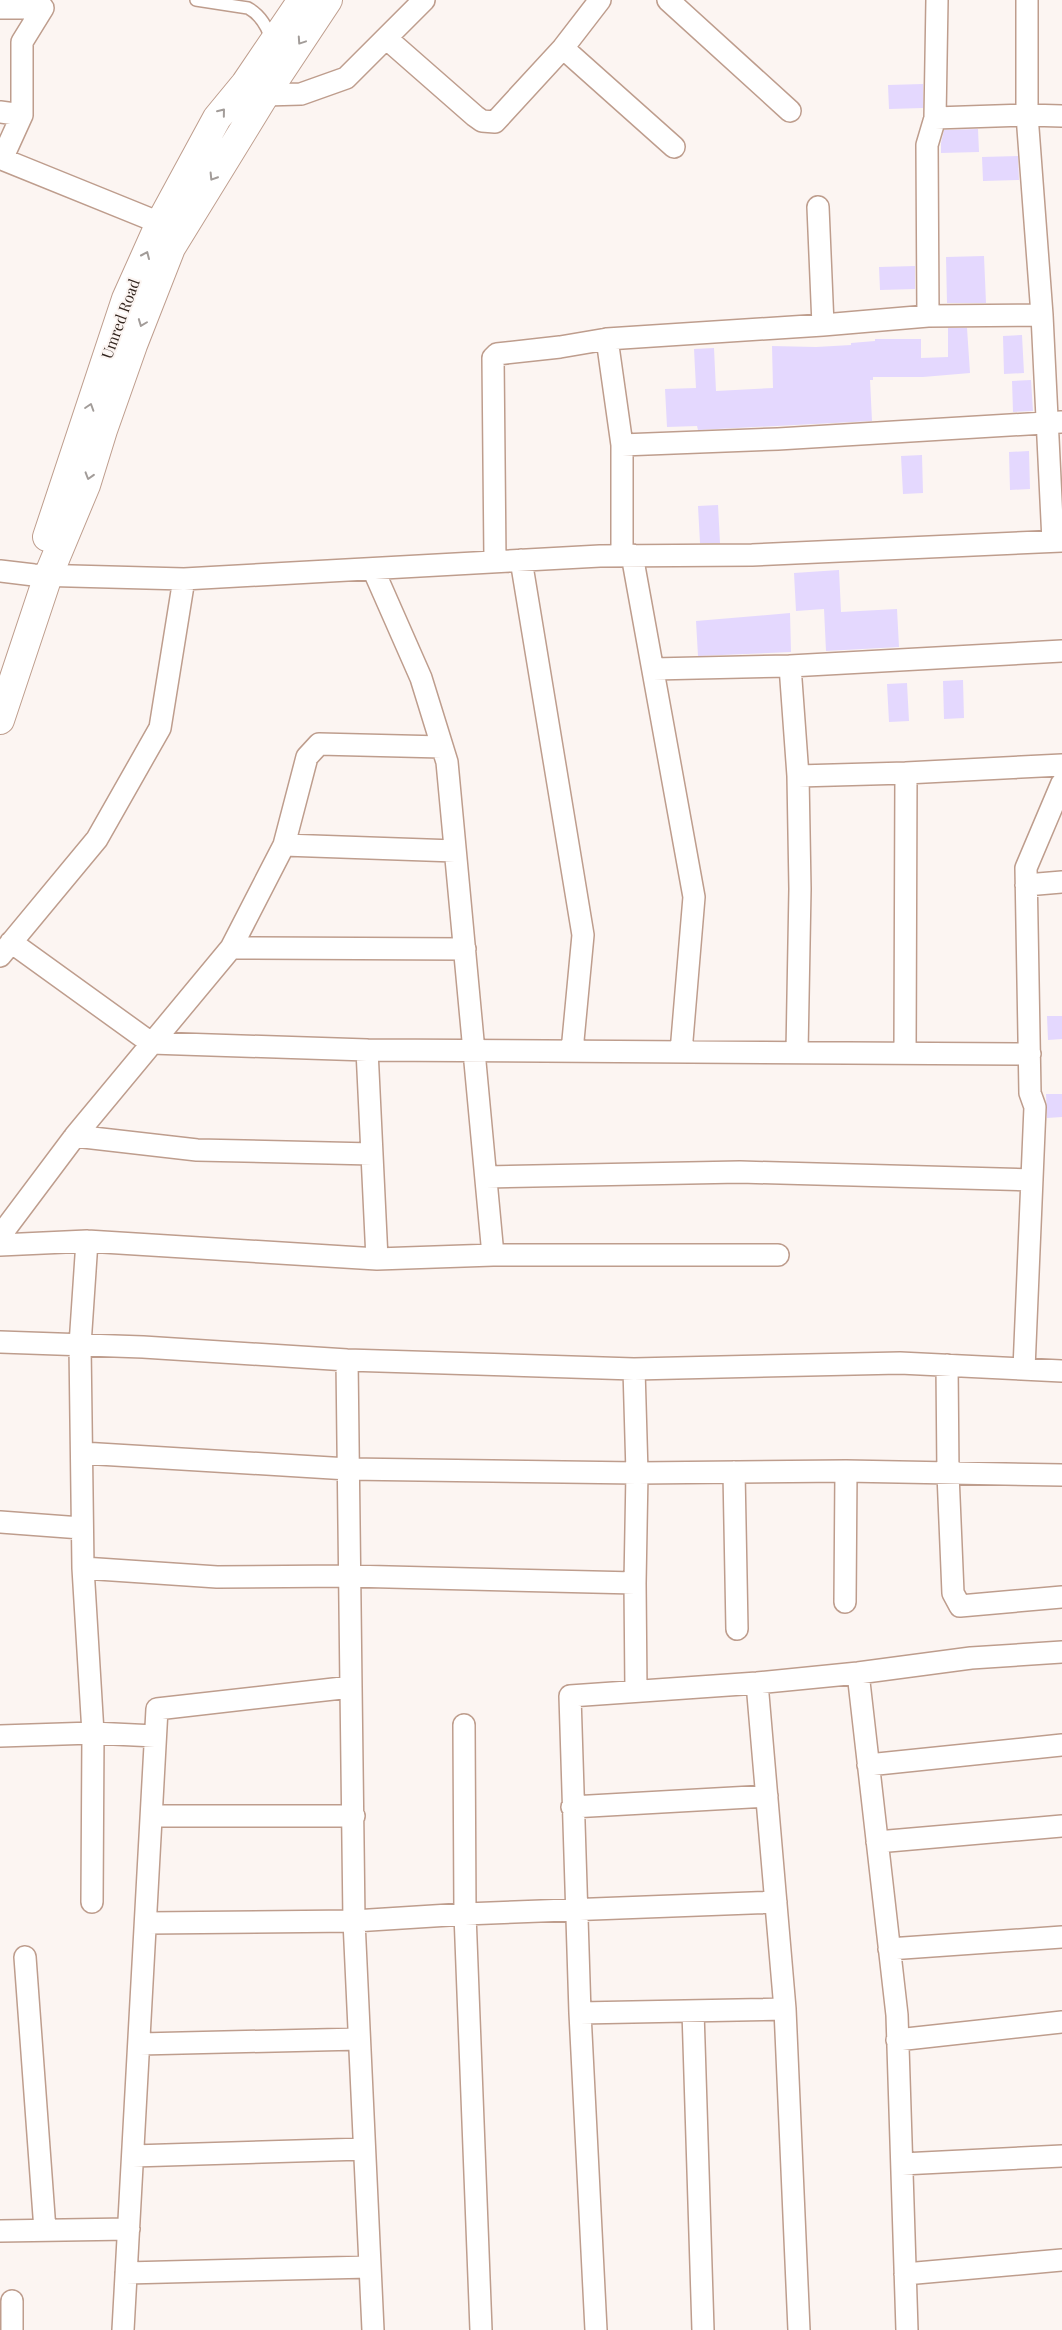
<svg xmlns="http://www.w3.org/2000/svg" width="1062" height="2330" font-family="'Playfair Display',serif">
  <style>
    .building { fill: #e4d8fe }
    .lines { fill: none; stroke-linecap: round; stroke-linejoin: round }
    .service-casing { stroke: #be9d8d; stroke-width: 14 }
    .minor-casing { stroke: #be9d8d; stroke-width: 24 }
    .trunk-casing { stroke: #be9d8d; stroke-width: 30 }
    .service { stroke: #fff; stroke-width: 11 }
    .minor { stroke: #fff; stroke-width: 21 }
    .trunk { stroke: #fff; stroke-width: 28 }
    .oneway { stroke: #a29c99 }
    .labels { text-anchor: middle; stroke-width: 4; stroke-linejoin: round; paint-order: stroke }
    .street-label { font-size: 15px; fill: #31241d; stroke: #fcf5f2 }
  </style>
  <rect width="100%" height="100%" fill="#fcf5f2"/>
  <path class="building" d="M 923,84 L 923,108 L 889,109 L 888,85 Z
    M 978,129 L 979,152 L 941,153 L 941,143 L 944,130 Z
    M 1018,156 L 1019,180 L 983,181 L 982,157 Z
    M 984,256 L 986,303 L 947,303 L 946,257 Z
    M 915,266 L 915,289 L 880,290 L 879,267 Z
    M 948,328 L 967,328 L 970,373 L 923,377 L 873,377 L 873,380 L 870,380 L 872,421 L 698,430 L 697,426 L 667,427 L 665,389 L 696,388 L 694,349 L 714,348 L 716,391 L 773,388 L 772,346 L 816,347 L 851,345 L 851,343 L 875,341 L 875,339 L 921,339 L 921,358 L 948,357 Z
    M 1022,335 L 1024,373 L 1004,374 L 1003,336 Z
    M 1031,380 L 1033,411 L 1013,412 L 1012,381 Z
    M 1029,451 L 1030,489 L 1010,490 L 1009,452 Z
    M 922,455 L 923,493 L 903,494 L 901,456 Z
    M 718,505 L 720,543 L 700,543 L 698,506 Z
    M 839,570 L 841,612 L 897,609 L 899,647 L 826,651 L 824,609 L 796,611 L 794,573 Z
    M 790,613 L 791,652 L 698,656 L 696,621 Z
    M 963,680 L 964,718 L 944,719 L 943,681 Z
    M 907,683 L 909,721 L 889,722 L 887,684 Z
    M 1047,1016 L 1062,1016 L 1062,1039 L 1048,1040 Z
    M 1046,1094 L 1062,1094 L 1062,1117 L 1047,1118 Z"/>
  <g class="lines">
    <defs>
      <path id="service" d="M 196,0 L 248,8 C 261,15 268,28 272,42"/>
      <path id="minor" d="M 668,0 L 790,111
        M 0,8 L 43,8 L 22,42 L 22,115
        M 386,38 L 475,116 L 482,121 L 495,122 L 563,48 L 600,0
        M 563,48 L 674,147
        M 256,90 L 265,95 L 301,94 L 346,78 L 424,0
        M 0,112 L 22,115 L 2,159 L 160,223
        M 935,118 L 1027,115 L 1027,0
        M 818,207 L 823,325
        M 1042,315 L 1027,115 L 1062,116
        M 928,316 L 927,145 L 935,118 L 937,0
        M 622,445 L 778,439 L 1061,422
        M 632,555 L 694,897 L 681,1052
        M 622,556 L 622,445 L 607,339 L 823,325 L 928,316 L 1042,315 L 1053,541
        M 495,560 L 493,358 L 497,354 L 560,347 L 607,339
        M 521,560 L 583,935 L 572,1051
        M 373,569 L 421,678 L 447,762 L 493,1255 L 778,1255
        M 0,571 L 34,575 L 184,579 L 600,556 L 752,555 L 1062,541
        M 790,666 L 798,776 L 800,889 L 797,1052
        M 653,669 L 790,666 L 1062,651
        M 442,747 L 319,744 L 307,757 L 284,845 L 455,851
        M 798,776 L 906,773
        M 1026,885 L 1062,882
        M 231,948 L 465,949
        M 0,956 L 97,839 L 160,728 L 184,579
        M 367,1050 L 1030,1054
        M 905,1053 L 906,773 L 1062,765
        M 75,1136 L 197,1150 L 372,1154
        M 486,1177 L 740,1172 L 1032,1180
        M 0,1236 L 75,1136 L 231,948 L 284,845
        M 87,1241 L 80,1345 L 83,1568 L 217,1577 L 349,1576 L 635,1583 L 637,1473 L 846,1471 L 1062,1475
        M 0,1245 L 87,1241 L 377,1259 L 367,1050 L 151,1043 L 11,942
        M 377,1259 L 493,1255
        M 0,1342 L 143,1347 L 347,1360 L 634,1369 L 637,1473 L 348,1469 L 82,1453
        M 347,1360 L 351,1687
        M 947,1365 L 948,1474 L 953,1593 L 960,1606 L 1062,1597
        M 634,1369 L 900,1363 L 1062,1371
        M 1024,1369 L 1035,1107 L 1030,1093 L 1026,868 L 1062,783
        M 734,1472 L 737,1629
        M 0,1522 L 81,1528
        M 83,1568 L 93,1733 L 92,1902
        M 635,1583 L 636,1691
        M 845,1602 L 846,1471
        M 858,1673 L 897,2015 L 907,2330
        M 757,1683 L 785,2009
        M 464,1725 L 465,1914 L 481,2330
        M 0,1736 L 93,1733 L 155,1736
        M 868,1765 L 1062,1745
        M 572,1807 L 767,1796
        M 152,1816 L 354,1816
        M 877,1842 L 1062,1826
        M 147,1923 L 354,1921 L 465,1914 L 776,1902
        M 889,1949 L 1062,1937
        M 25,1957 L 45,2230
        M 693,2011 L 703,2330
        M 580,2013 L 570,1696 L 757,1683 L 858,1673 L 971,1658 L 1062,1652
        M 897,2040 L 1062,2022
        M 140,2044 L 359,2039
        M 133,2156 L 363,2149
        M 902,2164 L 1062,2156
        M 0,2231 L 129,2229
        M 126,2273 L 369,2267
        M 905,2274 L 1062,2260
        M 12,2301 L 12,2330
        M 123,2330 L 157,1709 L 351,1687 L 354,1921 L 373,2330
        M 596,2330 L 580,2013 L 785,2009 L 799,2330"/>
      <path id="trunk" d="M 47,537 L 126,299 L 160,223 L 217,118 L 245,84 L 302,0
        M 0,720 L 48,576 L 86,485 L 103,430 L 133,345 L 171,248 L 265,95 L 328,0"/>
    </defs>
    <use href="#service" class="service-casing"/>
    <use href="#minor" class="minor-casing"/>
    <use href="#trunk" class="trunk-casing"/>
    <use href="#service" class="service"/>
    <use href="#minor" class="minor"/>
    <use href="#trunk" class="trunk"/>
  </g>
  <defs><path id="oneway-chevron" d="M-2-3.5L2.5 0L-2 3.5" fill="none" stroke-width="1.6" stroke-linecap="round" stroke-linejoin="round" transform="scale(1.25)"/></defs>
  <g class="oneway">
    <use href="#oneway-chevron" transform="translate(301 41) rotate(124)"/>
    <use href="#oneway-chevron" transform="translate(222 112) rotate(-51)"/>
    <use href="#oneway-chevron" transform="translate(213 177) rotate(122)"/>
    <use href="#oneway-chevron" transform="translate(146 255) rotate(-66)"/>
    <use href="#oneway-chevron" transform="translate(142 323) rotate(111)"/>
    <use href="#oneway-chevron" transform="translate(90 407) rotate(-72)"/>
    <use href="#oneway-chevron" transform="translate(89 476) rotate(107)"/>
  </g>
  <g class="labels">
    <g class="street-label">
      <text transform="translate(121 319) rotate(-70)" y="5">Umred Road</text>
    </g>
  </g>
</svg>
